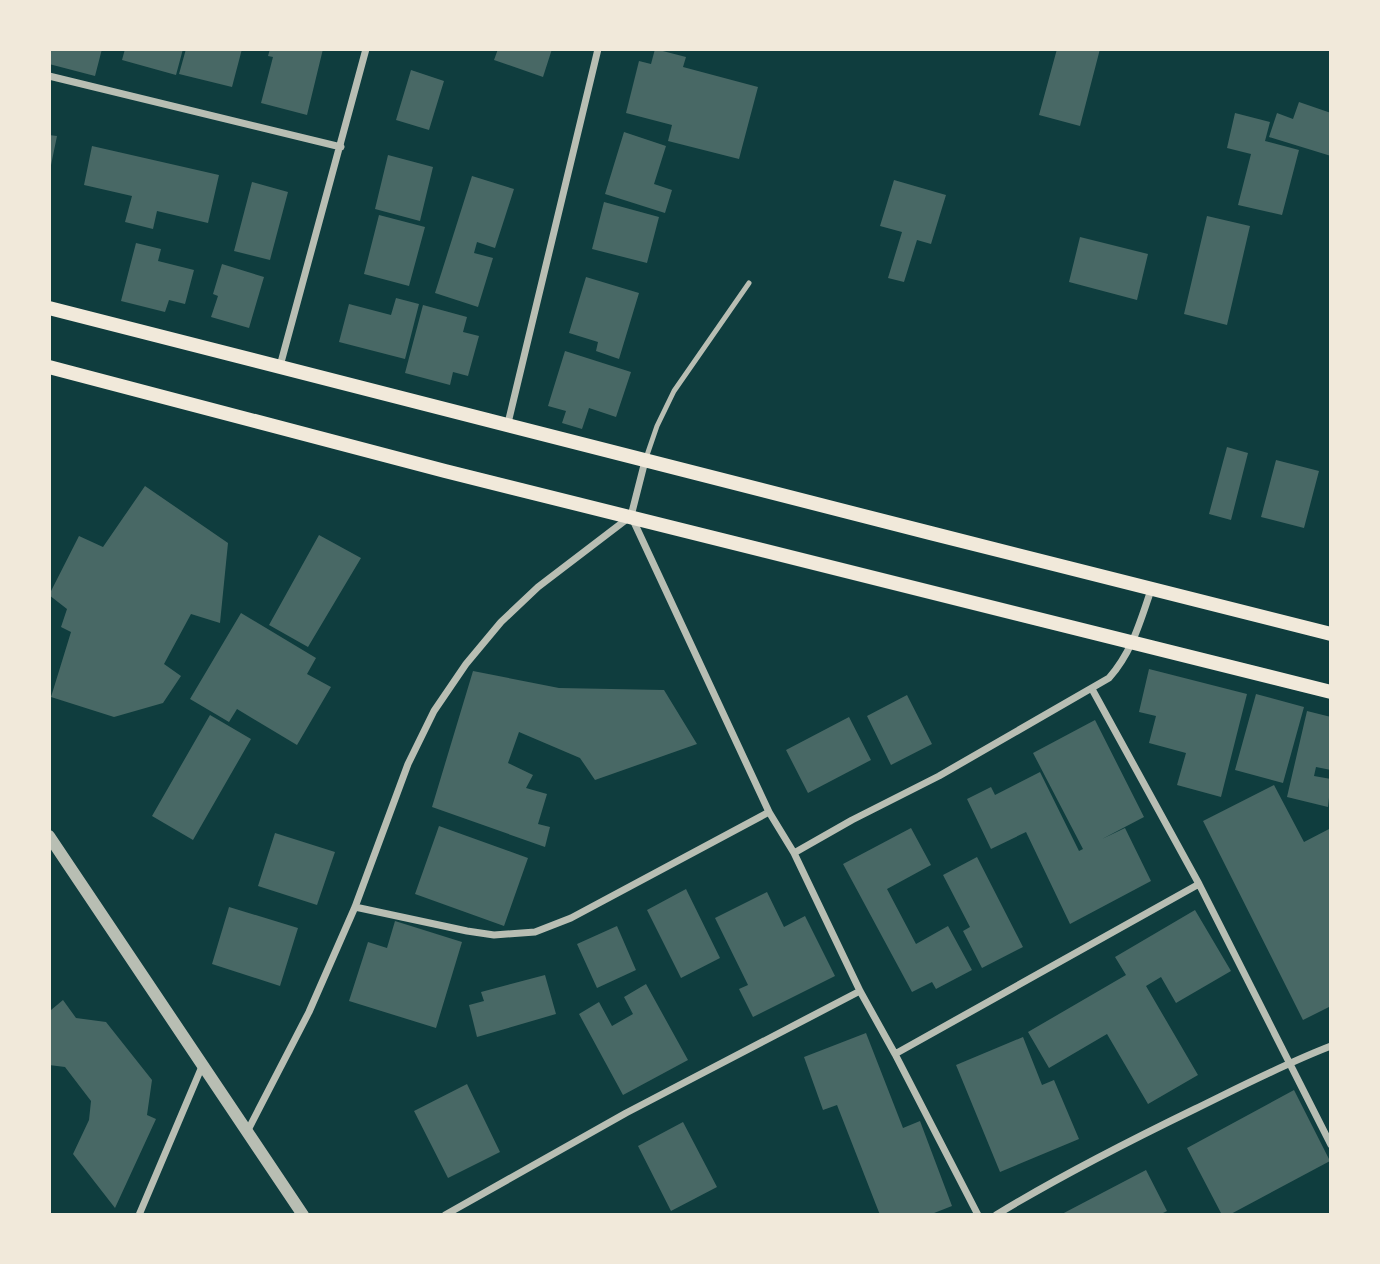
<svg xmlns="http://www.w3.org/2000/svg" width="1380" height="1264" font-family="'Varela Round',sans-serif">
  <style>
    .building { fill: #486865 }
    .lines { fill: none; stroke-linecap: round; stroke-linejoin: round }
    .service { stroke: #b8beb3; stroke-width: 5 }
    .minor { stroke: #b8beb3; stroke-width: 7 }
    .tertiary { stroke: #b8beb3; stroke-width: 12 }
    .secondary { stroke: #f1e9da; stroke-width: 14 }
  </style>
  <rect width="100%" height="100%" fill="#0f3d3e"/>
  <path class="building" d="M 49,49 L 102,49 L 95,76 L 49,64 Z
    M 125,49 L 183,49 L 176,75 L 122,60 Z
    M 186,49 L 242,49 L 232,87 L 179,74 Z
    M 270,49 L 323,49 L 307,115 L 261,103 L 273,57 L 268,56 Z
    M 498,49 L 552,49 L 543,77 L 494,60 Z
    M 655,49 L 686,57 L 683,67 L 758,87 L 739,159 L 668,141 L 672,125 L 626,113 L 639,61 L 651,64 Z
    M 1057,49 L 1100,49 L 1080,126 L 1039,115 Z
    M 411,70 L 444,81 L 429,130 L 396,120 Z
    M 1299,102 L 1331,113 L 1331,156 L 1269,137 L 1277,113 L 1293,119 Z
    M 1235,113 L 1270,122 L 1265,141 L 1299,150 L 1282,215 L 1238,205 L 1251,154 L 1227,148 Z
    M 624,132 L 666,146 L 654,184 L 672,190 L 665,213 L 605,194 Z
    M 49,135 L 57,136 L 50,170 L 49,170 Z
    M 92,146 L 219,175 L 208,223 L 157,211 L 153,229 L 125,222 L 132,196 L 84,185 Z
    M 388,155 L 433,167 L 420,221 L 375,209 Z
    M 472,176 L 514,189 L 495,248 L 477,242 L 474,253 L 493,258 L 478,307 L 435,293 Z
    M 894,180 L 946,195 L 931,244 L 917,240 L 904,282 L 888,278 L 902,232 L 880,226 Z
    M 252,182 L 288,192 L 270,260 L 234,251 Z
    M 604,202 L 659,217 L 647,263 L 592,249 Z
    M 379,215 L 425,227 L 409,286 L 364,274 Z
    M 1207,216 L 1250,226 L 1227,325 L 1184,314 Z
    M 1080,237 L 1148,254 L 1137,300 L 1069,282 Z
    M 136,243 L 161,249 L 158,261 L 194,270 L 185,304 L 169,300 L 165,312 L 121,301 Z
    M 222,264 L 264,277 L 249,328 L 211,317 L 218,296 L 213,294 Z
    M 586,277 L 639,293 L 619,359 L 596,351 L 598,342 L 569,333 Z
    M 396,298 L 419,304 L 405,359 L 339,342 L 349,304 L 391,315 Z
    M 423,305 L 467,317 L 463,332 L 479,336 L 468,376 L 453,372 L 450,385 L 405,373 Z
    M 565,351 L 631,372 L 616,417 L 589,408 L 582,429 L 562,423 L 566,411 L 548,406 Z
    M 1227,447 L 1248,453 L 1231,520 L 1209,514 Z
    M 1276,460 L 1319,471 L 1304,528 L 1261,517 Z
    M 145,486 L 228,543 L 220,623 L 191,614 L 164,664 L 181,676 L 163,703 L 114,717 L 51,697 L 71,632 L 61,627 L 67,609 L 49,595 L 79,536 L 103,547 Z
    M 319,535 L 361,558 L 308,647 L 269,625 Z
    M 241,613 L 316,658 L 307,674 L 331,687 L 297,745 L 237,709 L 229,722 L 190,699 Z
    M 1149,669 L 1247,694 L 1221,797 L 1177,785 L 1186,753 L 1149,743 L 1156,716 L 1139,712 Z
    M 473,671 L 559,688 L 664,690 L 697,744 L 595,780 L 580,758 L 519,732 L 508,763 L 533,775 L 526,788 L 547,794 L 538,824 L 550,827 L 545,847 L 432,807 Z
    M 1256,694 L 1304,707 L 1283,783 L 1235,770 Z
    M 907,695 L 932,744 L 891,765 L 867,716 Z
    M 1307,711 L 1331,717 L 1331,770 L 1316,767 L 1314,776 L 1331,779 L 1328,807 L 1287,797 Z
    M 210,715 L 251,739 L 193,840 L 152,816 Z
    M 849,717 L 871,760 L 808,793 L 786,750 Z
    M 1095,720 L 1144,817 L 1102,839 L 1125,828 L 1151,881 L 1070,924 L 1026,832 L 991,849 L 967,799 L 991,787 L 995,795 L 1040,772 L 1079,851 L 1083,849 L 1033,753 Z
    M 1274,785 L 1304,842 L 1331,828 L 1331,1006 L 1303,1020 L 1203,821 Z
    M 439,826 L 528,858 L 504,926 L 415,894 Z
    M 911,828 L 931,865 L 887,889 L 916,944 L 948,926 L 972,970 L 936,989 L 932,982 L 912,992 L 843,864 Z
    M 275,833 L 335,852 L 317,905 L 258,886 Z
    M 977,857 L 1023,947 L 982,968 L 963,931 L 970,927 L 943,875 Z
    M 686,889 L 720,958 L 681,978 L 647,910 Z
    M 767,892 L 784,927 L 805,916 L 835,976 L 753,1017 L 739,989 L 748,985 L 715,918 Z
    M 229,907 L 298,928 L 280,986 L 212,964 Z
    M 1195,910 L 1231,971 L 1176,1003 L 1161,977 L 1146,986 L 1198,1075 L 1148,1104 L 1107,1034 L 1049,1068 L 1028,1032 L 1126,975 L 1115,957 Z
    M 395,921 L 462,942 L 436,1028 L 349,1001 L 368,942 L 387,948 Z
    M 617,926 L 636,970 L 597,988 L 577,944 Z
    M 545,975 L 556,1014 L 477,1037 L 469,1005 L 484,1001 L 481,992 Z
    M 646,984 L 688,1060 L 623,1095 L 579,1014 L 599,1002 L 612,1026 L 633,1014 L 624,997 Z
    M 63,1000 L 76,1018 L 106,1022 L 152,1080 L 147,1115 L 156,1119 L 115,1208 L 73,1154 L 89,1120 L 91,1101 L 65,1067 L 49,1065 L 49,1007 L 51,1010 Z
    M 866,1033 L 903,1128 L 920,1121 L 952,1206 L 929,1215 L 880,1215 L 837,1105 L 823,1110 L 804,1057 Z
    M 1023,1037 L 1042,1085 L 1054,1080 L 1079,1139 L 1000,1172 L 956,1065 Z
    M 467,1084 L 500,1152 L 448,1178 L 414,1111 Z
    M 1294,1090 L 1330,1161 L 1229,1215 L 1222,1215 L 1187,1148 Z
    M 683,1122 L 717,1187 L 671,1211 L 638,1146 Z
    M 1146,1170 L 1167,1211 L 1159,1215 L 1060,1215 Z"/>
  <g class="lines">
    <path class="service" d="M 646,458 L 657,426 L 674,391 L 749,283"/>
    <path class="minor" d="M 49,76 L 341,147
      M 280,366 L 366,49
      M 508,423 L 598,49
      M 633,520 L 769,812 L 794,853 L 860,991 L 895,1054 L 978,1215
      M 1092,689 L 1199,884 L 1331,1145
      M 794,853 L 852,820 L 939,776 L 1109,678 C 1132,652 1140,622 1151,590
      M 355,907 L 467,931 L 494,935 L 535,932 L 571,918 L 769,812
      M 895,1054 L 1199,884
      M 247,1132 L 309,1012 L 355,907 L 408,764 L 434,711 L 466,664 L 501,622 L 538,587 L 631,516 L 645,461
      M 139,1215 L 203,1064
      M 445,1215 L 626,1113 L 860,991
      M 996,1215 C 1060,1176 1127,1142 1195,1109 C 1240,1087 1284,1064 1331,1046"/>
    <path class="tertiary" d="M 49,836 L 303,1215"/>
    <path class="secondary" d="M 49,308 C 477,415 903,528 1331,634
      M 49,367 L 445,471 L 1331,692"/>
  </g>
  <rect width="1380" height="1264" fill="none" stroke="#f1e9da" stroke-width="102"/>
</svg>
